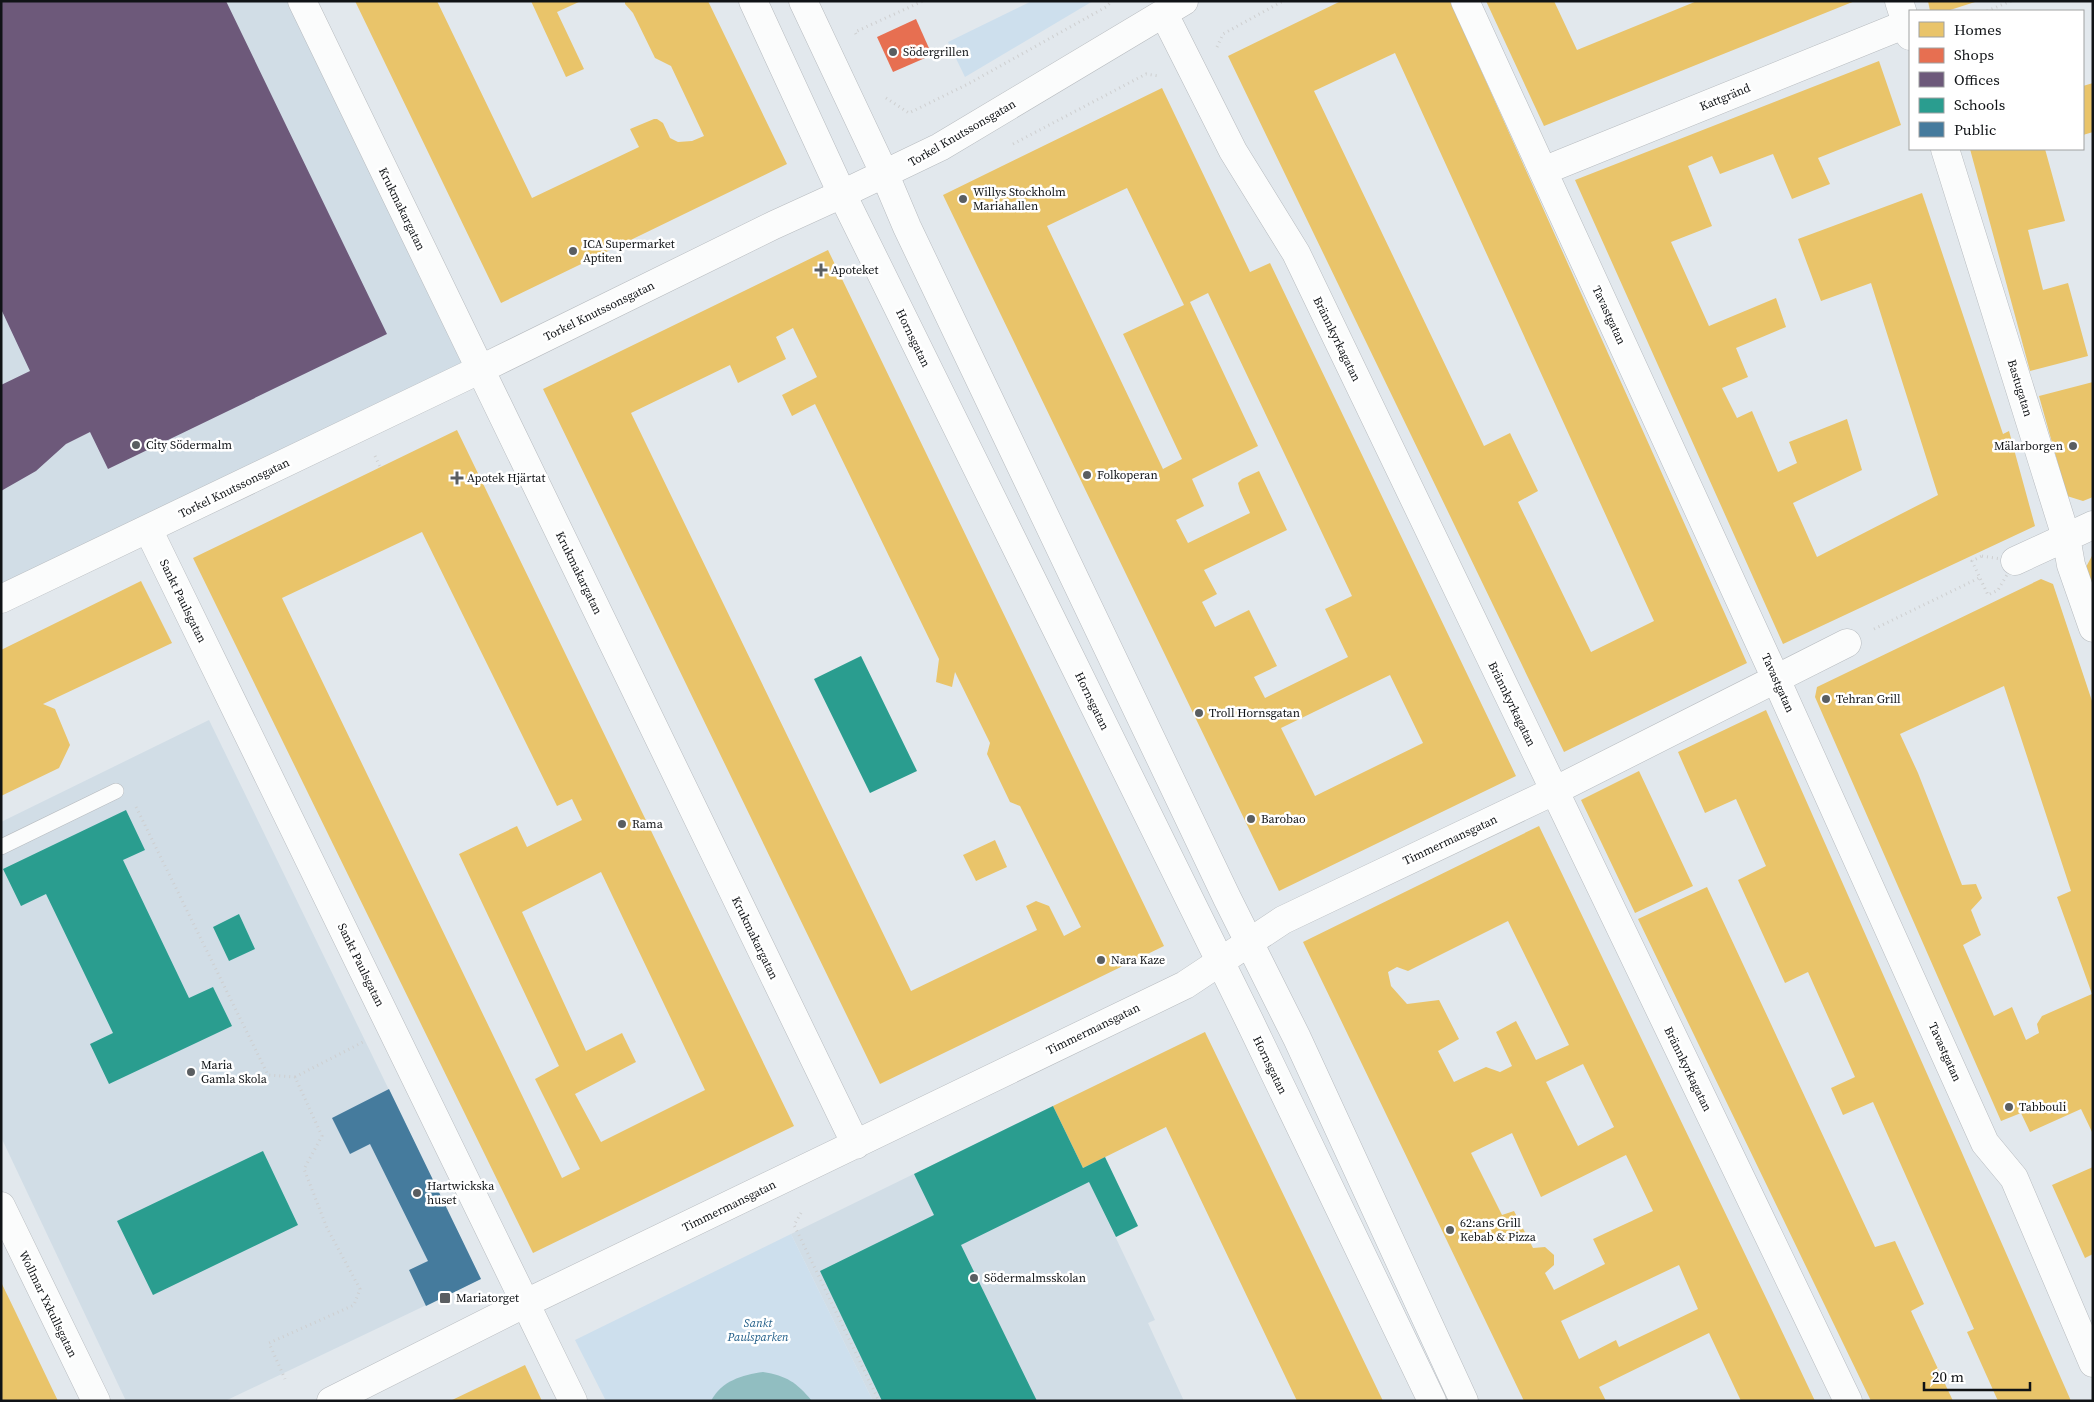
<svg xmlns="http://www.w3.org/2000/svg" width="2094" height="1402" font-family="'Source Serif 4',serif">
  <style>
    .built { fill: #d1dde6 }
    .green { fill: #cddfed }
    .water { fill: #91bec1 }
    .homes { fill: #e9c46a; fill-rule: evenodd }
    .shops { fill: #e76f51 }
    .offices { fill: #6d597a }
    .schools { fill: #2a9d8f }
    .public { fill: #457b9d }
    .lines { fill: none; stroke-linecap: round; stroke-linejoin: round }
    .service-casing { stroke: #b7bbbf; stroke-width: 16 }
    .minor-casing { stroke: #b7bbbf; stroke-width: 29 }
    .tertiary-casing { stroke: #b7bbbf; stroke-width: 29 }
    .path { stroke: #cecfd0; stroke-width: 3; stroke-dasharray: 1 4; stroke-linecap: butt }
    .service { stroke: #fbfcfc; stroke-width: 15 }
    .minor { stroke: #fbfcfc; stroke-width: 28 }
    .tertiary { stroke: #fbfcfc; stroke-width: 28 }
    .poi-dot { fill: #5a5e61; stroke: #fff; stroke-width: 2 }
    .labels { text-anchor: middle; stroke-width: 5; stroke-linejoin: round; paint-order: stroke }
    .poi-label { font-size: 12px; fill: #101316; stroke: #fff; text-anchor: start }
    .street-label { font-size: 12px; fill: #101316; stroke: #fff }
    .park-label { font-size: 12px; font-style: italic; fill: #1d5b86; stroke: #fff }
  </style>
  <rect width="100%" height="100%" fill="#e2e8ed"/>
  <path class="built" d="M 1,1 L 296,1 L 476,367 L 1,599 Z
    M 209,720 L 481,1279 L 225,1401 L 126,1401 L 1,1137 L 1,822 Z
    M 1053,1106 L 1155,1320 L 1148,1323 L 1184,1401 L 873,1401 L 791,1234 Z"/>
  <path class="green" d="M 1032,1 L 1093,1 L 965,77 L 948,42 Z
    M 791,1234 L 873,1401 L 606,1401 L 575,1340 Z"/>
  <path class="water" d="M 763,1372 C 787,1376 796,1382 812,1401 L 711,1401 C 721,1381 742,1375 763,1372 Z"/>
  <path class="homes" d="M 355,1 L 437,1 L 532,198 L 639,147 L 630,129 L 654,119 L 657,119 L 663,123 L 670,138 L 678,142 L 692,141 L 704,136 L 671,66 L 655,58 L 633,13 L 625,4 L 625,1 L 708,1 L 787,164 L 501,303 Z
    M 531,1 L 581,1 L 557,12 L 584,69 L 566,77 Z
    M 1341,1 L 1450,1 L 1747,663 L 1564,752 L 1228,56 ZM 1395,53 L 1654,621 L 1591,652 L 1518,502 L 1538,491 L 1510,433 L 1484,446 L 1314,91 Z
    M 1486,1 L 1554,1 L 1577,50 L 1697,1 L 1855,1 L 1544,126 Z
    M 1928,1 L 1975,1 L 1975,2 L 1947,11 L 1930,11 Z
    M 1879,61 L 1901,125 L 1818,158 L 1830,184 L 1792,199 L 1773,154 L 1720,174 L 1712,156 L 1688,166 L 1712,226 L 1671,242 L 1709,326 L 1776,298 L 1786,327 L 1736,348 L 1748,377 L 1722,388 L 1737,418 L 1752,411 L 1778,472 L 1797,463 L 1789,442 L 1847,419 L 1862,470 L 1793,503 L 1817,557 L 1938,495 L 1871,283 L 1821,301 L 1798,239 L 1922,193 L 2003,434 L 2009,431 L 2035,526 L 1783,644 L 1575,180 Z
    M 2093,83 L 2093,132 L 2083,135 L 2083,86 Z
    M 1162,88 L 1250,272 L 1270,263 L 1516,776 L 1279,891 L 943,195 ZM 1127,188 L 1184,305 L 1123,334 L 1182,459 L 1163,469 L 1047,226 ZM 1208,293 L 1352,596 L 1325,609 L 1348,657 L 1265,698 L 1254,677 L 1277,666 L 1249,610 L 1215,627 L 1202,602 L 1217,594 L 1204,570 L 1287,530 L 1259,471 L 1242,479 L 1238,483 L 1240,491 L 1250,513 L 1188,543 L 1176,520 L 1204,506 L 1192,479 L 1258,446 L 1190,302 ZM 1390,675 L 1423,743 L 1315,796 L 1281,728 Z
    M 1970,149 L 2045,149 L 2065,221 L 2028,230 L 2043,290 L 2068,283 L 2088,356 L 2030,371 Z
    M 828,250 L 1164,946 L 880,1084 L 543,389 ZM 793,328 L 817,377 L 782,395 L 792,416 L 815,404 L 939,659 L 936,682 L 952,687 L 955,672 L 990,743 L 987,754 L 1010,802 L 1020,806 L 1081,927 L 1064,936 L 1049,906 L 1036,901 L 1026,906 L 1037,930 L 911,991 L 631,413 L 730,365 L 738,383 L 786,359 L 776,337 Z
    M 2093,382 L 2093,497 L 2083,501 L 2067,496 L 2039,396 Z
    M 457,430 L 794,1126 L 533,1253 L 193,558 ZM 422,532 L 557,806 L 572,799 L 582,820 L 527,847 L 517,826 L 459,854 L 559,1066 L 535,1079 L 580,1169 L 562,1178 L 282,598 ZM 601,872 L 705,1090 L 601,1142 L 575,1094 L 636,1062 L 622,1033 L 586,1051 L 522,912 Z
    M 2093,554 L 2093,586 L 2086,567 Z
    M 2041,579 L 2053,584 L 2093,704 L 2093,1134 L 2081,1109 L 2030,1132 L 2021,1113 L 2001,1121 L 1815,697 L 1817,687 ZM 2004,686 L 2071,891 L 2057,897 L 2092,994 L 2042,1016 L 2037,1024 L 2039,1033 L 2026,1040 L 2012,1007 L 1994,1016 L 1963,945 L 1981,935 L 1971,910 L 1982,898 L 1976,884 L 1962,885 L 1918,773 L 1900,734 Z
    M 141,581 L 172,643 L 43,704 L 55,709 L 70,745 L 59,768 L 1,796 L 1,650 Z
    M 1766,710 L 1959,1146 L 2071,1401 L 1998,1401 L 1967,1332 L 1974,1329 L 1873,1102 L 1843,1115 L 1831,1088 L 1855,1077 L 1808,972 L 1785,983 L 1738,880 L 1766,866 L 1736,799 L 1705,813 L 1678,752 Z
    M 1639,771 L 1693,886 L 1635,913 L 1581,800 Z
    M 1539,826 L 1769,1304 L 1815,1401 L 1741,1401 L 1709,1333 L 1599,1387 L 1606,1401 L 1524,1401 L 1335,1008 L 1303,942 ZM 1508,921 L 1569,1045 L 1536,1060 L 1516,1021 L 1496,1032 L 1512,1066 L 1500,1072 L 1486,1067 L 1454,1082 L 1438,1051 L 1459,1039 L 1439,1000 L 1407,1004 L 1391,986 L 1388,972 L 1397,967 L 1408,971 ZM 1583,1064 L 1614,1127 L 1578,1146 L 1546,1082 ZM 1512,1133 L 1541,1197 L 1626,1155 L 1653,1211 L 1593,1239 L 1605,1264 L 1554,1290 L 1545,1273 L 1554,1265 L 1554,1255 L 1545,1247 L 1533,1248 L 1514,1211 L 1502,1215 L 1471,1153 ZM 1679,1265 L 1698,1309 L 1619,1347 L 1616,1340 L 1579,1359 L 1561,1321 Z
    M 995,840 L 1007,867 L 976,881 L 963,855 Z
    M 1707,887 L 1875,1247 L 1895,1241 L 1924,1304 L 1911,1311 L 1953,1401 L 1871,1401 L 1638,919 Z
    M 1205,1032 L 1371,1376 L 1383,1401 L 1297,1401 L 1166,1127 L 1083,1168 L 1053,1106 Z
    M 2093,1167 L 2093,1254 L 2085,1258 L 2052,1185 Z
    M 1,1282 L 16,1313 L 58,1401 L 1,1401 Z
    M 525,1365 L 542,1401 L 450,1401 Z"/>
  <path class="shops" d="M 916,19 L 932,55 L 893,72 L 877,37 Z"/>
  <path class="offices" d="M 1,1 L 226,1 L 387,334 L 108,469 L 90,432 L 66,444 L 36,471 L 1,491 L 1,385 L 30,371 L 1,309 Z"/>
  <path class="schools" d="M 861,656 L 917,771 L 870,793 L 814,679 Z
    M 126,810 L 145,850 L 123,860 L 189,998 L 213,987 L 232,1026 L 109,1084 L 90,1044 L 113,1033 L 46,894 L 21,906 L 3,869 Z
    M 239,914 L 255,949 L 229,961 L 213,927 Z
    M 1053,1106 L 1083,1168 L 1105,1157 L 1138,1226 L 1116,1237 L 1089,1182 L 961,1245 L 1037,1401 L 882,1401 L 820,1271 L 934,1215 L 914,1174 Z
    M 263,1151 L 298,1225 L 153,1295 L 117,1221 Z"/>
  <path class="public" d="M 389,1089 L 481,1279 L 426,1306 L 409,1270 L 428,1261 L 370,1144 L 350,1154 L 332,1118 Z"/>
  <g class="lines">
    <defs>
      <path id="service" d="M 1,847 L 116,791"/>
      <path id="minor" d="M 302,1 L 856,1145
        M 1465,1 L 1776,679 L 1985,1143 L 2014,1178 L 2093,1363
        M 1899,1 L 1910,36
        M 1164,14 L 1233,151 L 1296,253 L 1848,1401
        M 1945,149 L 2066,537 L 2071,565 L 2093,628
        M 1543,171 L 1906,24
        M 148,529 L 573,1401
        M 2015,561 L 2093,525
        M 1,599 L 481,369 L 774,225 L 842,194
        M 1,1206 L 96,1401
        M 331,1401 L 526,1303 L 1185,985 L 1283,920 L 1554,791 L 1847,643"/>
      <path id="tertiary" d="M 753,1 L 842,194 L 1250,1022 L 1432,1401
        M 803,1 L 885,175 L 907,227 L 1227,898 L 1297,1038 L 1464,1401
        M 842,194 L 940,147 L 1184,1"/>
    </defs>
    <use href="#service" class="service-casing"/>
    <use href="#minor" class="minor-casing"/>
    <use href="#tertiary" class="tertiary-casing"/>
    <path class="path" d="M 1987,11 L 2011,1
      M 856,34 L 855,32 L 923,1
      M 1217,47 L 1223,34 L 1283,1
      M 886,98 L 909,113 L 968,84 L 1106,7 L 1112,1
      M 1013,144 L 1146,74 L 1159,76
      M 375,456 L 381,469
      M 1982,556 L 2015,561 L 1998,590 L 1988,595 L 1972,561 Z
      M 1874,629 L 1979,578
      M 136,807 L 268,1075 L 295,1077 L 322,1136 L 304,1169 L 327,1228 L 360,1289 L 354,1305 L 269,1343 L 285,1379
      M 295,1077 L 363,1042
      M 801,1213 L 794,1225 L 879,1401"/>
    <use href="#service" class="service"/>
    <use href="#minor" class="minor"/>
    <use href="#tertiary" class="tertiary"/>
  </g>
  <g class="poi-dot">
    <circle cx="893" cy="52" r="5"/>
    <circle cx="963" cy="199" r="5"/>
    <circle cx="573" cy="251" r="5"/>
    <path d="M818.5 262.5h5v5h5v5h-5v5h-5v-5h-5v-5h5z"/>
    <circle cx="136" cy="445" r="5"/>
    <circle cx="2073" cy="446" r="5"/>
    <circle cx="1087" cy="475" r="5"/>
    <path d="M454.5 470.5h5v5h5v5h-5v5h-5v-5h-5v-5h5z"/>
    <circle cx="1826" cy="699" r="5"/>
    <circle cx="1199" cy="713" r="5"/>
    <circle cx="1251" cy="819" r="5"/>
    <circle cx="622" cy="824" r="5"/>
    <circle cx="1101" cy="960" r="5"/>
    <circle cx="191" cy="1072" r="5"/>
    <circle cx="2009" cy="1107" r="5"/>
    <circle cx="417" cy="1193" r="5"/>
    <circle cx="1450" cy="1230" r="5"/>
    <circle cx="974" cy="1278" r="5"/>
    <rect x="439" y="1292" width="12" height="12" rx="2.5"/>
  </g>
  <g class="labels">
    <g class="poi-label">
      <text x="903" y="56">Södergrillen</text>
      <text x="973" y="196">Willys Stockholm<tspan x="973" dy="14">Mariahallen</tspan></text>
      <text x="583" y="248">ICA Supermarket<tspan x="583" dy="14">Aptiten</tspan></text>
      <text x="831" y="274">Apoteket</text>
      <text x="146" y="449">City Södermalm</text>
      <text x="2063" y="450" text-anchor="end">Mälarborgen</text>
      <text x="1097" y="479">Folkoperan</text>
      <text x="467" y="482">Apotek Hjärtat</text>
      <text x="1836" y="703">Tehran Grill</text>
      <text x="1209" y="717">Troll Hornsgatan</text>
      <text x="1261" y="823">Barobao</text>
      <text x="632" y="828">Rama</text>
      <text x="1111" y="964">Nara Kaze</text>
      <text x="201" y="1069">Maria<tspan x="201" dy="14">Gamla Skola</tspan></text>
      <text x="2019" y="1111">Tabbouli</text>
      <text x="427" y="1190">Hartwickska<tspan x="427" dy="14">huset</tspan></text>
      <text x="1460" y="1227">62:ans Grill<tspan x="1460" dy="14">Kebab &amp; Pizza</tspan></text>
      <text x="984" y="1282">Södermalmsskolan</text>
      <text x="456" y="1302">Mariatorget</text>
    </g>
    <g class="street-label">
      <text transform="translate(1725 97) rotate(-22)" y="4">Kattgränd</text>
      <text transform="translate(962 133) rotate(-30)" y="4">Torkel Knutssonsgatan</text>
      <text transform="translate(402 209) rotate(64)" y="4">Krukmakargatan</text>
      <text transform="translate(599 311) rotate(-26)" y="4">Torkel Knutssonsgatan</text>
      <text transform="translate(1609 315) rotate(65)" y="4">Tavastgatan</text>
      <text transform="translate(913 338) rotate(64)" y="4">Hornsgatan</text>
      <text transform="translate(1337 339) rotate(64)" y="4">Brännkyrkagatan</text>
      <text transform="translate(2020 388) rotate(73)" y="4">Bastugatan</text>
      <text transform="translate(234 488) rotate(-26)" y="4">Torkel Knutssonsgatan</text>
      <text transform="translate(579 573) rotate(64)" y="4">Krukmakargatan</text>
      <text transform="translate(183 601) rotate(64)" y="4">Sankt Paulsgatan</text>
      <text transform="translate(1778 683) rotate(66)" y="4">Tavastgatan</text>
      <text transform="translate(1092 701) rotate(64)" y="4">Hornsgatan</text>
      <text transform="translate(1512 704) rotate(64)" y="4">Brännkyrkagatan</text>
      <text transform="translate(1450 840) rotate(-25)" y="4">Timmermansgatan</text>
      <text transform="translate(755 938) rotate(64)" y="4">Krukmakargatan</text>
      <text transform="translate(361 965) rotate(64)" y="4">Sankt Paulsgatan</text>
      <text transform="translate(1093 1029) rotate(-26)" y="4">Timmermansgatan</text>
      <text transform="translate(1945 1052) rotate(66)" y="4">Tavastgatan</text>
      <text transform="translate(1270 1065) rotate(64)" y="4">Hornsgatan</text>
      <text transform="translate(1688 1069) rotate(64)" y="4">Brännkyrkagatan</text>
      <text transform="translate(729 1206) rotate(-26)" y="4">Timmermansgatan</text>
      <text transform="translate(48 1304) rotate(64)" y="4">Wollmar Yxkullsgatan</text>
    </g>
    <g class="park-label">
      <text x="758" y="1327">Sankt<tspan x="758" dy="14">Paulsparken</tspan></text>
    </g>
  </g>
  <rect width="2094" height="1402" fill="none" stroke="#101316" stroke-width="5"/>
  <rect x="1909" y="10" width="175" height="140" fill="#ffffff" stroke="#9fa1a2"/>
  <rect x="1919" y="22" width="25" height="15" fill="#e9c46a" stroke="#9fa1a2"/>
  <text x="1954" y="35" font-size="15" fill="#101316">Homes</text>
  <rect x="1919" y="48" width="25" height="15" fill="#e76f51" stroke="#9fa1a2"/>
  <text x="1954" y="60" font-size="15" fill="#101316">Shops</text>
  <rect x="1919" y="72" width="25" height="15" fill="#6d597a" stroke="#9fa1a2"/>
  <text x="1954" y="85" font-size="15" fill="#101316">Offices</text>
  <rect x="1919" y="98" width="25" height="15" fill="#2a9d8f" stroke="#9fa1a2"/>
  <text x="1954" y="110" font-size="15" fill="#101316">Schools</text>
  <rect x="1919" y="122" width="25" height="15" fill="#457b9d" stroke="#9fa1a2"/>
  <text x="1954" y="135" font-size="15" fill="#101316">Public</text>
  <path d="M1924 1382v8h106v-8" fill="none" stroke="#101316" stroke-width="2.5"/>
  <text x="1932" y="1382" font-size="15" fill="#101316" stroke="#ffffff" stroke-width="4" paint-order="stroke">20 m</text>
</svg>
